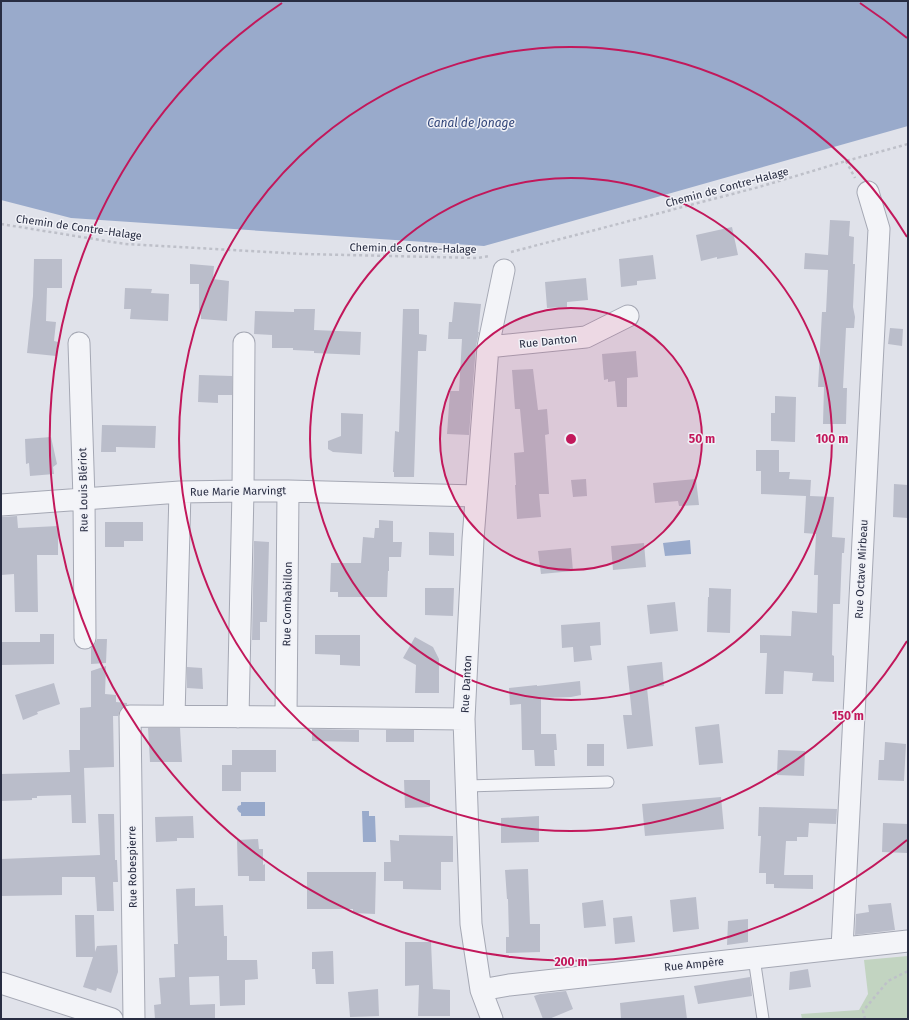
<svg xmlns="http://www.w3.org/2000/svg" width="909" height="1020" font-family="'Fira Sans',sans-serif">
  <style>
    .green { fill: #c2d4c1 }
    .water { fill: #99aacb }
    .building { fill: #babdca }
    .lines { fill: none; stroke-linecap: round; stroke-linejoin: round }
    .lane-casing { stroke: #a5a8b4; stroke-width: 13 }
    .street-casing { stroke: #a5a8b4; stroke-width: 23 }
    .path { stroke: #bec0c9; stroke-width: 2.5; stroke-dasharray: 3 3; stroke-linecap: butt }
    .lane { stroke: #f3f4f8; stroke-width: 11 }
    .street { stroke: #f3f4f8; stroke-width: 21 }
    .ring { fill: none; stroke: #c2185b; stroke-width: 2 }
    .labels { text-anchor: middle; stroke-width: 3; stroke-linejoin: round; paint-order: stroke }
    .street-label { font-size: 11px; fill: #282d42; stroke: #f0f1f7 }
    .water-label { font-size: 12px; font-style: italic; fill: #304478; stroke: #f0f1f7 }
    .centre { fill: #c2185b; stroke: #f0f1f7; stroke-width: 2 }
    .ring-label { font-size: 12px; text-anchor: middle; font-weight: bold; fill: #c2185b; stroke: #f0f1f7; stroke-width: 3; stroke-linejoin: round; paint-order: stroke }
  </style>
  <rect width="100%" height="100%" fill="#e0e2ea"/>
  <path class="green" d="M 908,956 L 908,1019 L 802,1019 L 801,1014 L 859,1010 L 868,994 L 864,960 Z"/>
  <path class="water" d="M 1,1 L 908,1 L 908,126 L 484,246 L 71,218 L 1,200 Z
    M 690,540 L 691,554 L 665,556 L 663,543 Z
    M 241,802 L 265,802 L 265,816 L 241,816 L 241,813 L 239,812 L 237,809 L 238,806 L 241,805 Z
    M 362,811 L 369,811 L 369,816 L 375,816 L 376,842 L 363,842 Z"/>
  <path class="building" d="M 830,220 L 850,221 L 849,236 L 854,237 L 853,264 L 855,264 L 853,307 L 855,317 L 854,328 L 846,328 L 843,388 L 847,388 L 846,424 L 823,424 L 824,387 L 818,387 L 822,312 L 826,312 L 828,270 L 804,269 L 805,253 L 828,255 Z
    M 732,227 L 738,255 L 717,259 L 717,257 L 701,261 L 696,235 Z
    M 653,255 L 656,279 L 637,281 L 637,285 L 621,287 L 619,259 Z
    M 34,259 L 62,259 L 62,288 L 47,288 L 46,321 L 56,322 L 54,341 L 58,342 L 56,356 L 27,353 L 33,296 Z
    M 190,264 L 214,266 L 213,279 L 229,281 L 227,321 L 201,319 L 201,312 L 199,312 L 199,284 L 190,284 Z
    M 586,278 L 588,300 L 567,302 L 567,307 L 547,308 L 545,282 Z
    M 125,288 L 152,289 L 151,293 L 169,294 L 168,321 L 130,319 L 131,309 L 124,309 Z
    M 454,302 L 481,304 L 478,332 L 479,332 L 476,346 L 469,435 L 447,434 L 450,391 L 459,391 L 462,339 L 448,339 L 449,322 L 452,322 Z
    M 294,309 L 315,309 L 314,330 L 361,332 L 360,355 L 314,353 L 314,351 L 293,350 L 293,348 L 272,348 L 272,335 L 254,334 L 255,311 L 294,312 Z
    M 403,309 L 419,309 L 419,334 L 427,335 L 426,351 L 418,351 L 414,477 L 394,477 L 394,472 L 393,472 L 395,431 L 399,432 Z
    M 890,328 L 903,329 L 902,346 L 888,344 Z
    M 636,351 L 638,377 L 627,378 L 627,407 L 617,407 L 615,381 L 608,382 L 608,379 L 604,380 L 602,354 Z
    M 533,369 L 538,410 L 547,409 L 549,434 L 545,435 L 549,494 L 539,494 L 541,517 L 517,519 L 515,485 L 516,485 L 514,453 L 524,452 L 520,409 L 515,409 L 512,370 Z
    M 199,375 L 232,376 L 232,395 L 218,395 L 218,403 L 198,402 Z
    M 775,396 L 796,397 L 795,442 L 771,441 L 771,413 L 775,413 Z
    M 341,413 L 363,414 L 362,454 L 333,452 L 328,449 L 328,441 L 341,436 Z
    M 102,425 L 156,426 L 155,448 L 116,447 L 116,452 L 101,452 Z
    M 51,437 L 57,464 L 53,467 L 54,474 L 30,476 L 29,463 L 26,464 L 25,439 Z
    M 756,450 L 779,450 L 779,472 L 790,472 L 789,479 L 811,480 L 810,496 L 834,497 L 832,537 L 845,538 L 844,553 L 842,553 L 840,604 L 833,604 L 832,655 L 834,656 L 834,682 L 812,681 L 813,673 L 784,671 L 783,694 L 765,694 L 767,653 L 760,653 L 760,635 L 791,636 L 792,611 L 817,613 L 818,575 L 814,575 L 816,534 L 804,533 L 806,496 L 761,494 L 761,471 L 756,471 Z
    M 586,479 L 587,496 L 573,497 L 571,480 Z
    M 696,479 L 699,505 L 679,506 L 678,501 L 655,503 L 653,483 Z
    M 894,484 L 908,485 L 908,518 L 893,517 Z
    M 17,516 L 18,528 L 58,526 L 58,555 L 37,555 L 38,612 L 15,612 L 14,574 L 1,575 L 1,517 Z
    M 379,520 L 393,521 L 393,542 L 402,542 L 401,557 L 389,557 L 389,571 L 388,571 L 387,597 L 338,597 L 338,592 L 330,592 L 331,563 L 361,563 L 363,537 L 374,538 L 375,528 L 379,528 Z
    M 105,522 L 143,522 L 143,541 L 124,541 L 124,547 L 105,547 Z
    M 429,532 L 454,533 L 454,556 L 429,555 Z
    M 254,541 L 269,542 L 267,622 L 260,622 L 260,640 L 252,640 Z
    M 644,543 L 646,567 L 613,570 L 611,546 Z
    M 571,548 L 573,571 L 541,574 L 538,551 Z
    M 425,588 L 454,588 L 453,616 L 425,615 Z
    M 709,588 L 731,589 L 730,633 L 707,632 L 708,597 L 709,597 Z
    M 675,602 L 678,631 L 650,634 L 647,605 Z
    M 600,622 L 601,645 L 590,646 L 592,660 L 574,662 L 573,647 L 562,648 L 561,625 Z
    M 40,634 L 54,634 L 54,664 L 1,665 L 1,642 L 40,642 Z
    M 315,635 L 360,635 L 360,666 L 340,665 L 340,655 L 315,654 Z
    M 415,637 L 433,647 L 439,659 L 439,693 L 415,693 L 416,665 L 403,658 Z
    M 97,639 L 107,639 L 106,663 L 91,664 L 91,648 L 95,644 Z
    M 662,662 L 664,686 L 647,688 L 653,746 L 627,749 L 623,715 L 632,715 L 627,666 Z
    M 106,666 L 105,694 L 116,695 L 116,702 L 127,703 L 127,705 L 124,706 L 120,710 L 118,716 L 113,716 L 114,767 L 84,768 L 86,823 L 72,823 L 71,795 L 37,796 L 37,798 L 32,798 L 32,800 L 1,801 L 1,774 L 70,772 L 69,750 L 80,750 L 80,708 L 91,707 L 91,671 Z
    M 187,667 L 202,668 L 203,689 L 187,688 Z
    M 580,681 L 581,695 L 571,697 L 541,698 L 541,734 L 556,734 L 557,750 L 554,750 L 555,766 L 535,766 L 534,750 L 522,750 L 521,704 L 510,705 L 509,688 L 537,685 L 537,686 Z
    M 54,683 L 60,704 L 37,712 L 38,714 L 23,720 L 15,695 Z
    M 719,724 L 723,763 L 699,765 L 695,727 Z
    M 148,728 L 180,728 L 182,762 L 150,762 Z
    M 312,729 L 359,730 L 359,742 L 312,741 Z
    M 386,730 L 414,730 L 414,742 L 386,742 Z
    M 885,742 L 906,744 L 904,781 L 878,780 L 879,760 L 884,760 Z
    M 587,744 L 604,744 L 604,766 L 587,766 Z
    M 232,750 L 276,750 L 276,772 L 241,772 L 241,791 L 222,791 L 222,765 L 232,765 Z
    M 778,750 L 805,751 L 804,776 L 777,775 Z
    M 404,780 L 430,780 L 430,807 L 405,808 Z
    M 721,797 L 724,829 L 645,836 L 642,804 Z
    M 759,807 L 837,809 L 836,824 L 809,823 L 808,837 L 797,837 L 797,841 L 786,841 L 784,875 L 813,875 L 813,889 L 774,888 L 774,884 L 766,884 L 766,873 L 759,873 L 761,836 L 758,836 Z
    M 98,814 L 114,814 L 115,860 L 117,860 L 118,882 L 113,882 L 114,911 L 97,911 L 95,877 L 62,877 L 62,895 L 1,896 L 1,859 L 100,855 Z
    M 193,816 L 194,838 L 177,838 L 177,841 L 156,842 L 155,817 Z
    M 539,816 L 539,842 L 501,843 L 501,818 Z
    M 883,823 L 908,824 L 907,853 L 882,852 Z
    M 399,835 L 453,836 L 453,862 L 441,862 L 441,890 L 403,889 L 403,881 L 384,881 L 384,862 L 391,862 L 390,840 L 399,841 Z
    M 258,839 L 259,849 L 263,849 L 263,865 L 265,864 L 265,881 L 249,881 L 249,876 L 238,876 L 237,840 Z
    M 528,869 L 530,924 L 540,924 L 540,952 L 506,953 L 506,937 L 509,937 L 508,899 L 507,899 L 505,870 Z
    M 307,872 L 376,872 L 375,914 L 353,913 L 353,909 L 307,909 Z
    M 195,888 L 195,906 L 223,905 L 224,936 L 227,936 L 227,960 L 257,960 L 258,979 L 245,980 L 245,1005 L 220,1006 L 219,976 L 189,977 L 190,1005 L 215,1004 L 215,1019 L 155,1019 L 154,1005 L 161,1004 L 159,978 L 175,977 L 174,944 L 178,944 L 176,889 Z
    M 696,897 L 699,929 L 673,932 L 670,900 Z
    M 603,900 L 606,926 L 584,928 L 582,903 Z
    M 891,903 L 895,930 L 855,935 L 856,914 L 869,912 L 868,905 Z
    M 75,915 L 94,915 L 95,952 L 97,946 L 117,945 L 118,972 L 111,993 L 97,988 L 96,991 L 83,987 L 93,957 L 76,957 Z
    M 632,916 L 635,942 L 615,944 L 613,918 Z
    M 748,919 L 748,942 L 727,945 L 728,921 Z
    M 405,942 L 431,942 L 433,989 L 450,990 L 450,1016 L 418,1016 L 419,985 L 405,986 Z
    M 333,951 L 334,984 L 316,984 L 315,969 L 312,969 L 312,952 Z
    M 808,969 L 811,987 L 789,990 L 790,972 Z
    M 750,977 L 752,996 L 698,1004 L 694,986 Z
    M 378,989 L 379,1016 L 350,1017 L 348,992 Z
    M 566,991 L 573,1009 L 549,1019 L 543,1019 L 534,996 L 540,994 Z
    M 684,995 L 687,1019 L 621,1019 L 620,1003 Z"/>
  <g class="lines">
    <defs>
      <path id="lane" d="M 467,786 L 608,782
        M 754,958 L 763,1019"/>
      <path id="street" d="M 79,343 L 84,499 L 85,638
        M 488,347 L 586,337 L 628,316
        M 1,505 L 180,492 L 243,491 L 288,491 L 476,496
        M 174,716 L 180,492
        M 238,717 L 243,491 L 244,343
        M 286,717 L 288,491
        M 842,948 L 879,229 L 868,192
        M 1,983 L 112,1019
        M 481,990 L 509,985 L 908,941
        M 134,1019 L 130,716 L 286,717 L 464,719
        M 492,1019 L 481,990 L 471,924 L 464,719 L 473,539 L 488,347 L 504,270"/>
    </defs>
    <use href="#lane" class="lane-casing"/>
    <use href="#street" class="street-casing"/>
    <path class="path" d="M 846,161 L 855,178
      M 1,224 L 125,244 L 304,254 L 477,258 L 490,256
      M 511,252 L 759,187 L 846,161 L 908,144
      M 865,1019 L 863,1011 L 888,981 L 908,971"/>
    <use href="#lane" class="lane"/>
    <use href="#street" class="street"/>
  </g>
  <circle cx="571" cy="439" r="131" fill="#c2185b" fill-opacity=".12"/>
  <g class="ring">
    <circle cx="571" cy="439" r="131"/>
    <circle cx="571" cy="439" r="261"/>
    <path d="M907 641A392 392 0 1 1 907 237"/>
    <path d="M907 840A523 523 0 1 1 282 3M860 3A523 523 0 0 1 907 38"/>
  </g>
  <g class="labels">
    <g class="street-label">
      <text transform="translate(727 187) rotate(-15)" y="4">Chemin de Contre-Halage</text>
      <text transform="translate(79 227) rotate(8)" y="4">Chemin de Contre-Halage</text>
      <text transform="translate(413 248) rotate(1)" y="4">Chemin de Contre-Halage</text>
      <text transform="translate(548 341) rotate(-6)" y="4">Rue Danton</text>
      <text transform="translate(83 490) rotate(-91)" y="4">Rue Louis Blériot</text>
      <text transform="translate(238 491) rotate(-1)" y="4">Rue Marie Marvingt</text>
      <text transform="translate(861 569) rotate(-87)" y="4">Rue Octave Mirbeau</text>
      <text transform="translate(287 604) rotate(-89)" y="4">Rue Combabillon</text>
      <text transform="translate(466 684) rotate(-87)" y="4">Rue Danton</text>
      <text transform="translate(132 867) rotate(-91)" y="4">Rue Robespierre</text>
      <text transform="translate(694 964) rotate(-6)" y="4">Rue Ampère</text>
    </g>
    <g class="water-label">
      <text x="471" y="127">Canal de Jonage</text>
    </g>
  </g>
  <circle cx="571" cy="439" r="6" class="centre"/>
  <g class="ring-label">
    <text x="702" y="443">50 m</text>
    <text x="832" y="443">100 m</text>
    <text x="848" y="720">150 m</text>
    <text x="571" y="966">200 m</text>
  </g>
  <rect width="909" height="1020" fill="none" stroke="#282d42" stroke-width="4"/>
</svg>
